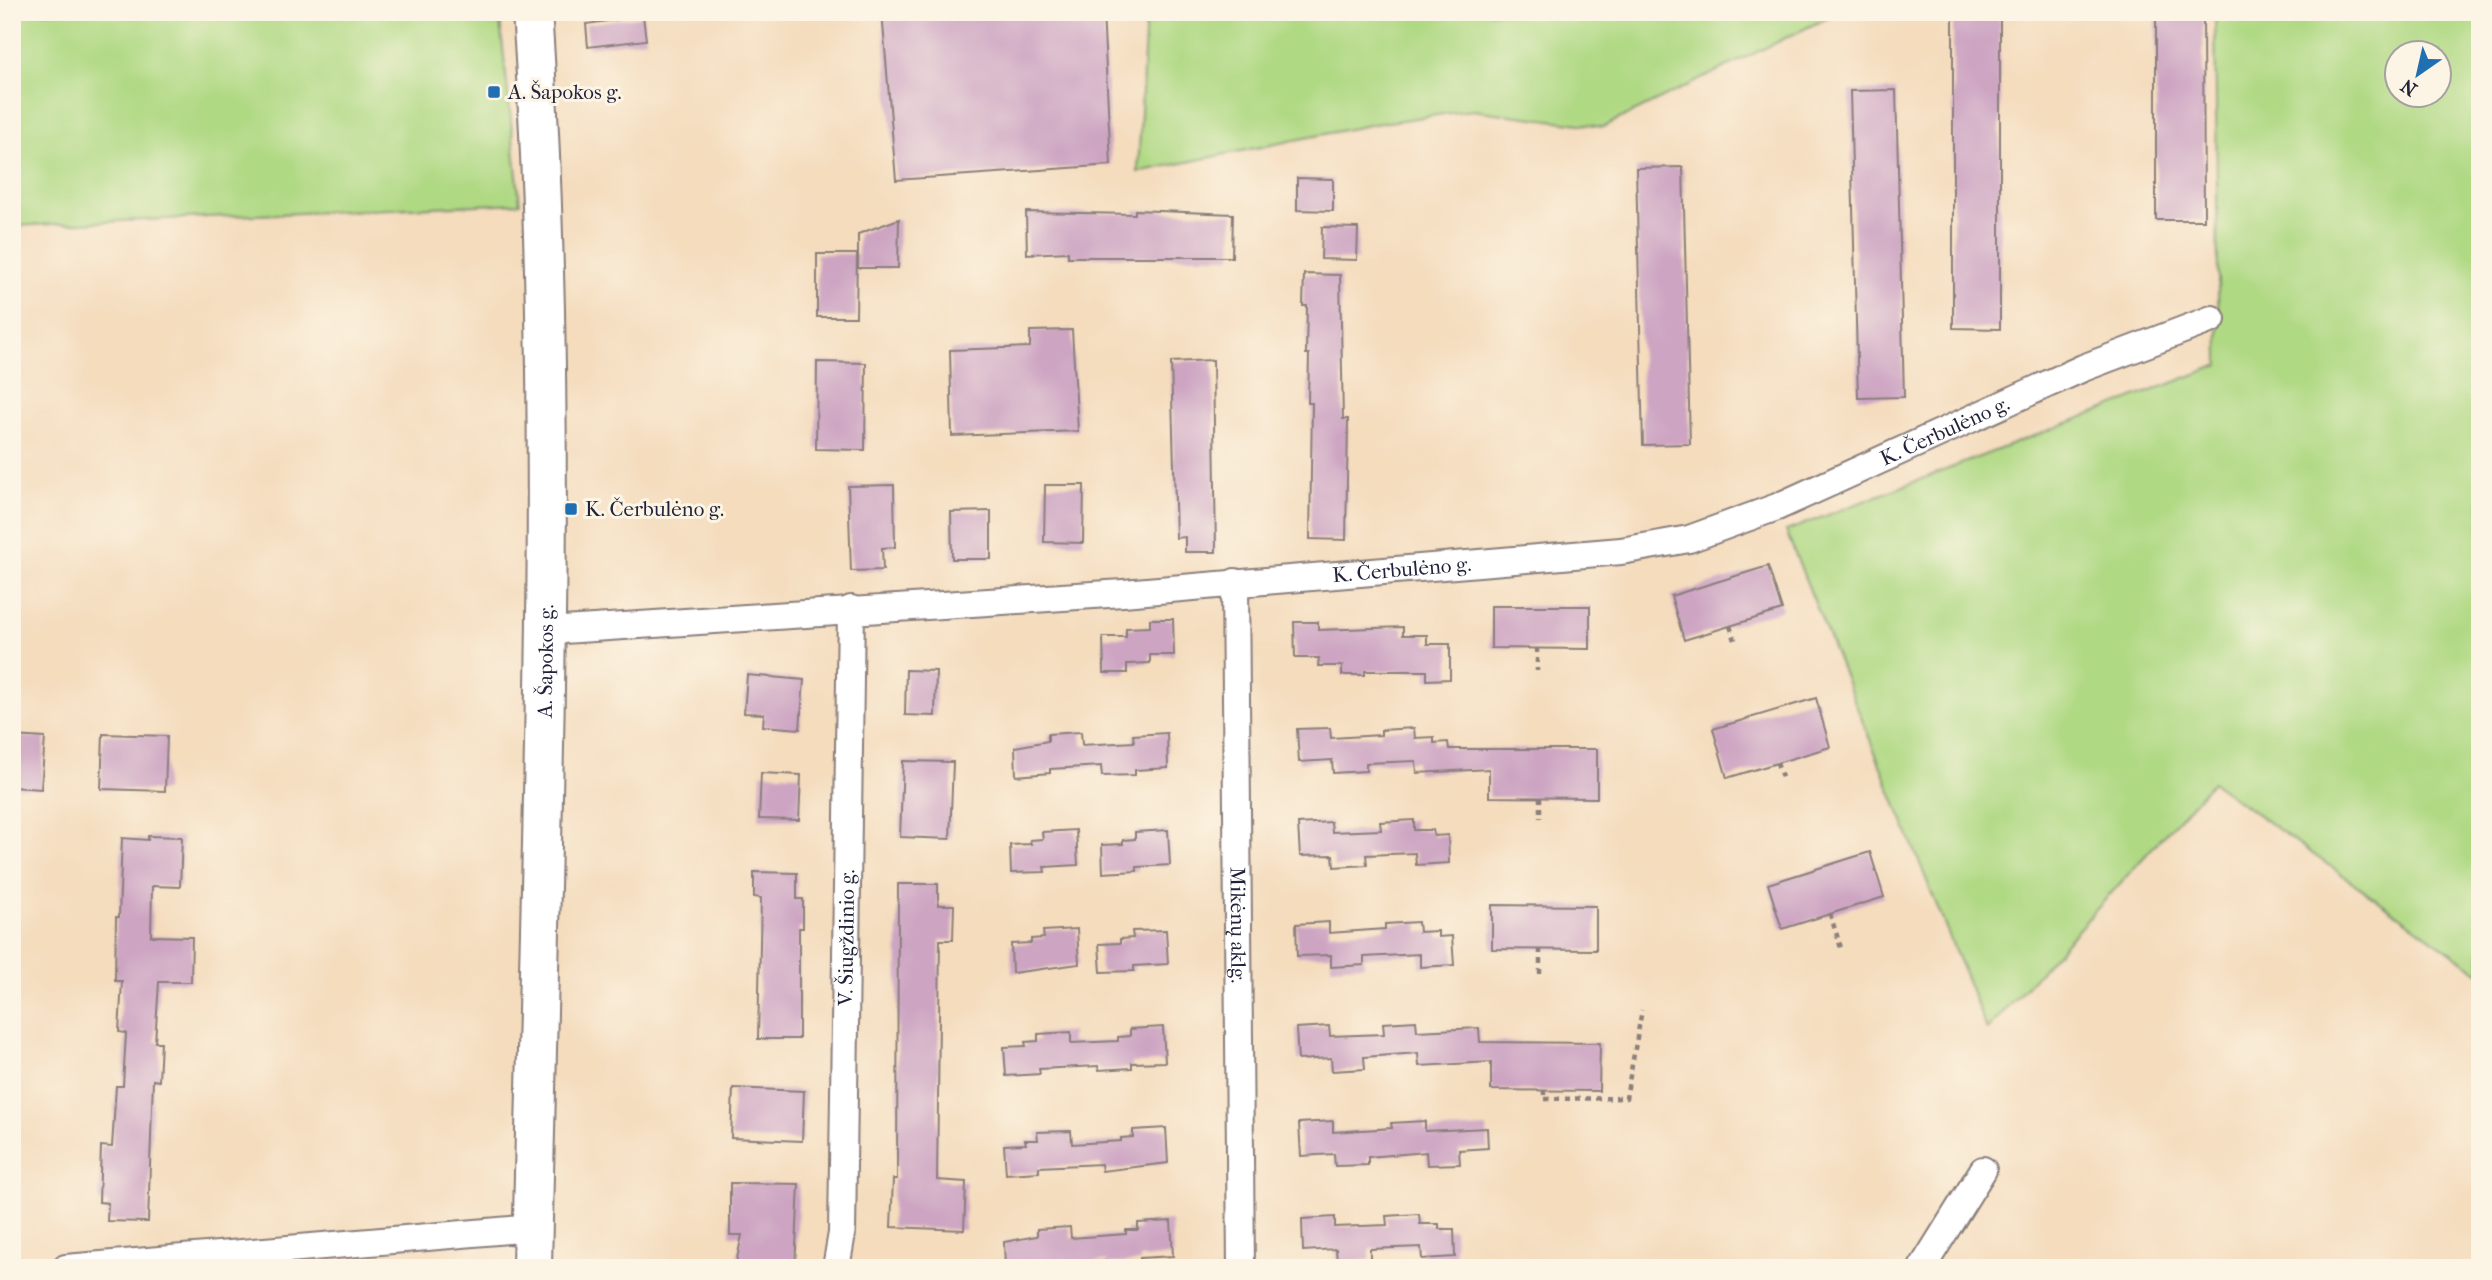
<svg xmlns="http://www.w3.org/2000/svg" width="2492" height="1280" font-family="'IM FELL French Canon',serif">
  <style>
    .green { fill: #b0d984; stroke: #697e60; stroke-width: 2; fill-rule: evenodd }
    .building { fill: #cda5c3 }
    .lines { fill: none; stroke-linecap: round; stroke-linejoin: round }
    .street-casing { stroke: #8b7f7c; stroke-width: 30 }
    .secondary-casing { stroke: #8b7f7c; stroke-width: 42 }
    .path { stroke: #8b7f7c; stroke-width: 4.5; stroke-dasharray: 5 5; stroke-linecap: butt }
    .street { stroke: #fff; stroke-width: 26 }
    .secondary { stroke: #fff; stroke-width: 38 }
    .poi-dot { fill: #1f6fb2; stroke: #fcf5e5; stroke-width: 2.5 }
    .labels { text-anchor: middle; stroke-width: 6; stroke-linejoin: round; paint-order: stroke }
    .poi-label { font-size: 21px; fill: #22223b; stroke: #fcf5e5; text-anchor: start }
    .street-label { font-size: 21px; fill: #22223b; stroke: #fcf5e5 }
  </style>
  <rect width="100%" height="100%" fill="#fcf5e5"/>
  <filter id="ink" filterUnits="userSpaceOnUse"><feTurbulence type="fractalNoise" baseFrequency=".0143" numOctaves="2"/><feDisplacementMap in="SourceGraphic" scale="14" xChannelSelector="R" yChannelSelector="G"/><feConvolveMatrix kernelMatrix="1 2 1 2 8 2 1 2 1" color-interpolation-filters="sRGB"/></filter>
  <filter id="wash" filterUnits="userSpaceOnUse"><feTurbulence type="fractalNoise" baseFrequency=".00686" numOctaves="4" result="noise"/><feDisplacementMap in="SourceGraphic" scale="28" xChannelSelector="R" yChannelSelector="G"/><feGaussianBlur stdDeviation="1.57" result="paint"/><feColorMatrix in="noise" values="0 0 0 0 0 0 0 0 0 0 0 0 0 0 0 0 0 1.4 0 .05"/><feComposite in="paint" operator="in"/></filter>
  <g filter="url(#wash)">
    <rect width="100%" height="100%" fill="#f4dcbd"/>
    <path class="green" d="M 12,12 L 499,12 L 520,203 L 12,226 Z
      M 1146,12 L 1839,12 L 1603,127 L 1472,110 L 1374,124 L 1138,172 Z
      M 2215,12 L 2480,12 L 2480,973 L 2212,782 L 1987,1030 L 1786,531 L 2219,365 ZM 2398,52 L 2440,52 L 2440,94 L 2398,94 Z"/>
    <g id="blocks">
      <path class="building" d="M 882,12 L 1103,12 L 1111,165 L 896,180 Z
        M 1953,12 L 2000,12 L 2000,329 L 1953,328 Z
        M 2156,12 L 2203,12 L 2204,220 L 2156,220 Z
        M 643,16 L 646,40 L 588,47 L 586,24 Z
        M 1896,90 L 1904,397 L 1858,398 L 1850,91 Z
        M 1683,167 L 1690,444 L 1643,445 L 1636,168 Z
        M 1297,178 L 1333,179 L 1333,211 L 1297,210 Z
        M 1135,210 L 1233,214 L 1232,257 L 1068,257 L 1068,252 L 1027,254 L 1026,212 L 1135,214 Z
        M 899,219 L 898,268 L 858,268 L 858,234 Z
        M 1322,227 L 1358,228 L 1357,260 L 1321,259 Z
        M 817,254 L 857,254 L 856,317 L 817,317 Z
        M 1304,274 L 1340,275 L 1343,419 L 1348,419 L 1346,540 L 1310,539 L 1312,403 L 1308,403 L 1309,354 L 1306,354 L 1307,306 L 1303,306 Z
        M 1072,330 L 1078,431 L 952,436 L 950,350 L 1030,347 L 1030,331 Z
        M 1213,360 L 1216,552 L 1185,552 L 1185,537 L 1176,538 L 1171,362 Z
        M 817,362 L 866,363 L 865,450 L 816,449 Z
        M 894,485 L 895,547 L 882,548 L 883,570 L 851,571 L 848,486 Z
        M 1045,485 L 1084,485 L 1083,543 L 1044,542 Z
        M 991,511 L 991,559 L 952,559 L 951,512 Z
        M 1768,566 L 1782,610 L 1684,640 L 1671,596 Z
        M 1491,606 L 1590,606 L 1590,649 L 1491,648 Z
        M 1150,619 L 1173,619 L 1174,655 L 1150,655 L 1150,663 L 1127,664 L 1127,673 L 1104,673 L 1103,637 L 1126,637 L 1126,628 L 1150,627 Z
        M 1294,622 L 1318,622 L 1318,630 L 1403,627 L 1403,635 L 1427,635 L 1427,644 L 1450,644 L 1450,679 L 1427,680 L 1427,671 L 1365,671 L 1365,675 L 1342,675 L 1342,666 L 1318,666 L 1319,658 L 1295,658 Z
        M 906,670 L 936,671 L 935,716 L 905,715 Z
        M 747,675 L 804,680 L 800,729 L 763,726 L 764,714 L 744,713 Z
        M 1816,698 L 1830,747 L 1727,778 L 1713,729 Z
        M 1330,728 L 1331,738 L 1381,735 L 1381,730 L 1414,728 L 1415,738 L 1434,737 L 1434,743 L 1448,742 L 1449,749 L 1597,749 L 1597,798 L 1489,797 L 1489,769 L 1417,773 L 1416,761 L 1366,763 L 1366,771 L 1333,773 L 1332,760 L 1299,762 L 1297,729 Z
        M 1081,732 L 1082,745 L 1134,742 L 1133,735 L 1167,733 L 1168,768 L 1135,770 L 1135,775 L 1102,776 L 1101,766 L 1050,769 L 1050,773 L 1016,776 L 1015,747 L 1048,741 L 1048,734 Z
        M 103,734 L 167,736 L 165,791 L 101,789 Z
        M 12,736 L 45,738 L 41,789 L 12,787 Z
        M 903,761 L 953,762 L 950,839 L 900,837 Z
        M 761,773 L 801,775 L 799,820 L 759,819 Z
        M 1414,820 L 1414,830 L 1433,830 L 1434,836 L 1448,835 L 1449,863 L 1416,865 L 1415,853 L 1366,855 L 1367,865 L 1334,867 L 1333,855 L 1300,856 L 1298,824 L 1331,822 L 1332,832 L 1381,830 L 1380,822 Z
        M 1076,830 L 1078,865 L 1044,867 L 1045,872 L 1011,873 L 1010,845 L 1031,844 L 1030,840 L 1043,839 L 1042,832 Z
        M 1168,830 L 1170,865 L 1137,867 L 1137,871 L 1103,873 L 1102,845 L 1123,844 L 1123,840 L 1135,839 L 1135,832 Z
        M 148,836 L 182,837 L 180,887 L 152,886 L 151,936 L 192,937 L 191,982 L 159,982 L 155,1042 L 161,1042 L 159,1081 L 153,1080 L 148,1222 L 107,1221 L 108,1203 L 99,1202 L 101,1146 L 112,1147 L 116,1086 L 123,1086 L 126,1033 L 119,1032 L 122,981 L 115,981 L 116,917 L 119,917 L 122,838 L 148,840 Z
        M 1870,852 L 1884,897 L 1782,929 L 1768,884 Z
        M 754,872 L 797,873 L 797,899 L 803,899 L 803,928 L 799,928 L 799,1039 L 758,1039 L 761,898 L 754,897 Z
        M 898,884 L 938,884 L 938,905 L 954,905 L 953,940 L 940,940 L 937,1180 L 966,1182 L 964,1230 L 891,1227 L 893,1179 L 897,1179 Z
        M 1492,905 L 1596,906 L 1596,950 L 1492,949 Z
        M 1329,922 L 1329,933 L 1385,929 L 1385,924 L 1418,922 L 1419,932 L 1438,931 L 1438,937 L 1452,936 L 1454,965 L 1420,967 L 1420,954 L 1364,957 L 1364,965 L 1331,967 L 1331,955 L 1297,956 L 1296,924 Z
        M 1077,929 L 1079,964 L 1012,973 L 1011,944 L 1031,943 L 1031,939 L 1044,938 L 1043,931 Z
        M 1166,930 L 1168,964 L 1134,966 L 1134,971 L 1101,972 L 1099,944 L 1120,943 L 1120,939 L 1133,938 L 1132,931 Z
        M 1416,1021 L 1417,1031 L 1479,1028 L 1480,1042 L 1600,1043 L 1599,1091 L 1491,1090 L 1491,1062 L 1419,1066 L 1418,1053 L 1364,1057 L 1365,1069 L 1332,1071 L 1331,1058 L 1298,1060 L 1296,1028 L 1329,1026 L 1330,1036 L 1384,1034 L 1383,1023 Z
        M 1163,1027 L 1165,1062 L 1132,1063 L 1132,1068 L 1099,1070 L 1098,1066 L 1039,1069 L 1040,1074 L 1006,1076 L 1004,1047 L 1026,1046 L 1025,1042 L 1038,1041 L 1038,1034 L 1071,1032 L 1071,1043 L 1118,1041 L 1118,1037 L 1130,1036 L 1130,1029 Z
        M 733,1088 L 804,1091 L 802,1141 L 731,1138 Z
        M 1333,1121 L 1333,1132 L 1392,1128 L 1391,1123 L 1425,1121 L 1425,1131 L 1487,1128 L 1488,1148 L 1459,1150 L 1460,1164 L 1427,1165 L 1426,1152 L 1368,1157 L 1368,1165 L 1335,1166 L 1334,1154 L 1301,1156 L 1299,1123 Z
        M 1166,1128 L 1168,1163 L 1102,1171 L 1101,1164 L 1039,1167 L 1039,1172 L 1006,1174 L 1004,1145 L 1026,1144 L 1025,1140 L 1038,1140 L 1037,1132 L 1071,1131 L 1072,1144 L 1121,1141 L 1121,1138 L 1133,1137 L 1133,1130 Z
        M 730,1183 L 799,1184 L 795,1268 L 735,1268 L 742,1235 L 730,1235 Z
        M 1419,1214 L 1420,1224 L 1439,1224 L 1439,1229 L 1454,1229 L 1455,1257 L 1422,1259 L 1421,1247 L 1370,1249 L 1370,1260 L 1337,1262 L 1336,1249 L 1303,1251 L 1302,1219 L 1335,1217 L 1335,1227 L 1387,1225 L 1386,1216 Z
        M 1171,1221 L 1173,1256 L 1140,1258 L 1140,1262 L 1107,1264 L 1106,1261 L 1005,1268 L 1004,1242 L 1037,1236 L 1037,1229 L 1070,1227 L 1071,1238 L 1126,1234 L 1126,1230 L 1138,1230 L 1138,1223 Z"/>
    </g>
  </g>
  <g filter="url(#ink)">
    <use href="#blocks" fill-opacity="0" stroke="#8b7f7c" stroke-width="2"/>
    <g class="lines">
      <defs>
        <g id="street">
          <path id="s1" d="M 1235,582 L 1241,1268"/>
          <path id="s2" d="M 548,631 L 1123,593 L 1621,551 L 1689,539 L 1777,507 L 2083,368 L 2212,319"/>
          <path d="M 66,1268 L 533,1228"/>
          <path id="s3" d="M 836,1268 L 842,1233 L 851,609"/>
          <path d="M 1922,1268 L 1983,1170"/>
        </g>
        <g id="secondary">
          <path id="s4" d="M 532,1268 C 540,849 561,431 532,12"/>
        </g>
      </defs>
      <use href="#street" class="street-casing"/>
      <use href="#secondary" class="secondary-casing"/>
      <path class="path" d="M 1730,626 L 1735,640
        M 1537,648 L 1537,671
        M 1777,763 L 1783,780
        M 1540,797 L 1540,818
        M 1830,914 L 1841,948
        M 1540,949 L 1540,976
        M 1544,1090 L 1544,1099 L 1626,1098 L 1642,1010"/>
      <use href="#street" class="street"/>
      <use href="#secondary" class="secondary"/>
    </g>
  </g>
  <g class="poi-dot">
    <rect x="487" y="85" width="14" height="14" rx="3.5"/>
    <rect x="564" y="502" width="14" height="14" rx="3.5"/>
  </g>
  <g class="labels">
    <g class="poi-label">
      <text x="508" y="99">A. Šapokos g.</text>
      <text x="585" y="516">K. Čerbulėno g.</text>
    </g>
    <g class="street-label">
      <text dy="7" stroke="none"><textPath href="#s2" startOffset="1423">K. Čerbulėno g.</textPath></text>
      <text dy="7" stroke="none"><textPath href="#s2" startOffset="856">K. Čerbulėno g.</textPath></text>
      <text dy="7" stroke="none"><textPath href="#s4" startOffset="607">A. Šapokos g.</textPath></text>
      <text dy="7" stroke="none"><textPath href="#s1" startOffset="343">Mikėnų aklg.</textPath></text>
      <text dy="7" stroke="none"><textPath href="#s3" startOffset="331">V. Šiugždinio g.</textPath></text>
    </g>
  </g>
  <rect width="2492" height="1280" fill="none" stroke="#fcf5e5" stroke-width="42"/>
  <g transform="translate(2418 74) rotate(214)"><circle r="33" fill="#fcf5e5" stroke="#a5a1a1" stroke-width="2"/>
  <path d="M0-5L12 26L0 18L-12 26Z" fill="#1f6fb2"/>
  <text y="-10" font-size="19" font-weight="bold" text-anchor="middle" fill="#22223b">N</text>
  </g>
</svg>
